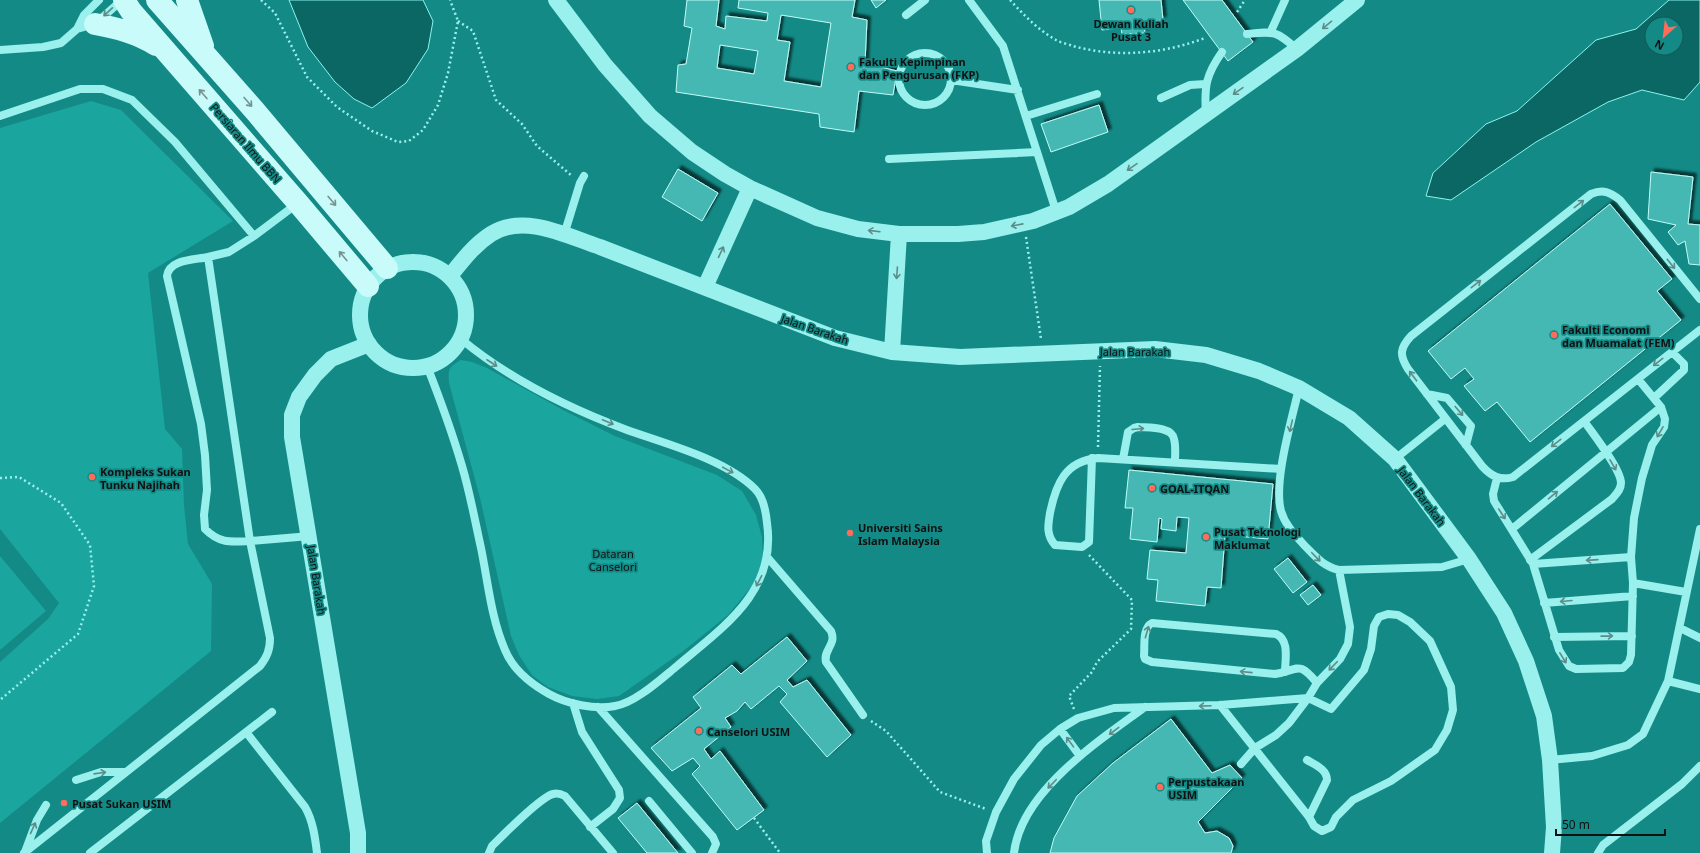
<svg xmlns="http://www.w3.org/2000/svg" width="1700" height="853" font-family="'Noto Sans',sans-serif">
  <style>
    .green { fill: #1aa59e }
    .water { fill: #0b6764; stroke: #8bf4ed; fill-rule: evenodd }
    .building { fill: #44b8b3; stroke: #c0fcf9; fill-rule: evenodd; filter: url(#shadow) }
    .lines { fill: none; stroke-linecap: round; stroke-linejoin: round }
    .path { stroke: #99f0ec; stroke-width: 2.5; stroke-dasharray: 2 3; stroke-linecap: butt }
    .lane { stroke: #99f0ec; stroke-width: 8 }
    .street { stroke: #99f0ec; stroke-width: 16 }
    .secondary { stroke: #c8fbfa; stroke-width: 22 }
    .oneway { stroke: #5c8c89 }
    .oneway2 { stroke: #769291 }
    .poi-dot { fill: #ff6c59; stroke: #138a86; stroke-width: 1.5 }
    .labels { text-anchor: middle; dominant-baseline: central; stroke-width: 3.5; stroke-linejoin: round; paint-order: stroke }
    .poi-label { font-size: 11px; font-weight: bold; fill: #111; stroke: #138a86; text-anchor: start }
    .street-label { font-size: 11px; fill: #111; stroke: #138a86 }
    .park-label { font-size: 11px; fill: #111; stroke: #138a86 }
  </style>
  <defs>
    <filter id="shadow"><feDropShadow dx="3.5" dy="-3.5" stdDeviation="1" flood-color="#0009"/></filter>
  </defs>
  <rect width="100%" height="100%" fill="#138a86"/>
  <path class="green" d="M91 101 121 110 233 221 148 273 165 429 182 449 184 505 188 544 212 584 211 651 0 823V662L48 619 59 603 0 529V128Z
    M461 360 472 362 487 368 563 410 615 436 717 475 742 491 756 515 762 537 763 560 752 586 728 615 682 652 619 696 597 699 572 696 548 687 532 675 519 655 511 636 480 498 449 383C448 370 448 367 461 360Z
    M0 556 46 611 0 650Z"/>
  <path class="water" d="M289 0H423L433 21 428 49 406 83 372 108 354 99 335 82 308 47Z
    M1669 0H1700V82L1684 100 1642 90 1608 102 1536 142 1451 200 1426 196 1433 173 1486 124 1517 111 1596 40 1636 29ZM1652 24H1676V48H1652Z"/>
  <path class="building" d="M687 0H719L716 26 725 29 726 16 767 21 768 13 738 8 739 0H855L852 17 867 20 865 63 897 71 893 95 859 91 854 132 820 127 819 114 676 92 678 65 686 64 692 28 684 26ZM781 15 831 23 821 87 784 81 790 42 777 40ZM720 45 758 51 754 74 717 68Z
    M871 0H886L876 8Z
    M1099 0H1161L1163 20 1144 22 1145 33 1122 34 1121 28 1102 30Z
    M1183 0H1222L1253 42 1228 61Z
    M1099 105 1108 132 1051 152 1041 124Z
    M678 169 718 193 702 221 662 197Z
    M1651 172 1693 177 1688 224 1700 225V265L1689 264 1685 241 1678 245 1668 232 1676 225 1648 219Z
    M1610 204 1672 279 1657 291 1681 320 1530 442 1497 402 1485 411 1464 386 1474 379 1465 368 1451 379 1428 351Z
    M1129 470 1273 484 1268 539 1225 535 1221 588 1207 587 1205 606 1156 601 1158 580 1147 579 1150 550 1186 553 1189 518 1177 517 1176 531 1161 529 1162 519 1159 518 1157 542 1130 539 1133 508H1125Z
    M1288 558 1307 582 1293 593 1274 569Z
    M1313 585 1321 595 1308 605 1300 595Z
    M787 637 807 661 787 680 793 687 807 680 851 735 827 757 780 702 787 694 779 686 751 709 745 702 737 711 725 718 731 727 704 749 711 759 720 751 764 810 737 830 692 774 700 766 693 758 672 771 651 748 701 708 693 697 732 665 741 674Z
    M1171 719 1212 773 1230 765 1242 778 1198 822 1205 833 1217 831 1229 838 1233 846 1231 853H1050L1054 838 1077 796 1113 763Z
    M637 803 678 853H647L618 818Z"/>
  <g class="lines">
    <path class="path" d="M261 0 275 13 307 77 337 107 372 131 398 142 409 141 423 130 438 105 448 73 458 21 450 0
      M1010 0C1024 15 1038 30 1056 40 1061 43 1068 44 1073 46 1117 58 1163 54 1205 38
      M1237 12 1245 0
      M458 21 473 31 496 100 522 124 537 146 572 176
      M1026 237 1041 339
      M1098 447 1100 366
      M0 478 19 477 61 503 90 545 94 586 78 634 0 700
      M1074 709 1069 696 1092 672 1097 662 1131 629 1132 600 1089 555
      M871 721 886 731 940 792 986 809
      M754 818 780 853"/>
    <path class="lane" d="M969 0 1003 46 1056 211
      M906 15 925 0
      M77 29 84 15 99 0
      M1271 31 1285 0
      M1247 34C1275 31 1276 31 1297 49
      M0 50 43 47 61 43 77 29 95 24 122 0
      M899 79a26 26 0 1 1 52 0a26 26 0 1 1-52 0Z
      M951 80 1018 90
      M1161 98 1190 85 1205 84
      M1206 114C1204 86 1206 75 1222 52
      M0 116 80 89H103L132 100 175 142 254 236 298 203
      M1026 116 1097 94
      M889 159 1037 152
      M564 235 580 183 584 176
      M208 257C195 260 169 259 167 276L201 424 205 455 207 490 204 515 205 529C220 544 231 542 250 541L208 257 229 252 254 236
      M1700 299 1620 200C1610 192 1603 189 1591 194L1411 336C1400 348 1399 355 1408 369L1482 466C1491 476 1500 481 1513 477L1700 330
      M427 366C440 399 452 432 462 466 470 493 475 521 481 548 488 582 491 618 505 650 513 670 531 684 549 694 567 704 595 710 615 706 635 703 661 679 677 666 723 627 777 592 767 523 766 512 763 497 755 489 725 459 666 444 627 430 568 408 509 379 461 339
      M1427 394 1447 398 1471 426 1466 445
      M1654 398 1684 370V364L1672 352
      M1092 458 1089 542 1082 547 1055 545C1046 535 1048 525 1050 513 1056 484 1065 461 1098 458L1281 469
      M1123 459 1128 432 1134 428 1138 427C1147 428 1172 426 1174 439 1176 446 1175 454 1175 461
      M1395 459 1445 419
      M1497 478 1493 494 1494 501 1533 564 1559 650 1569 666 1576 669 1623 668 1629 662 1631 655 1633 583 1631 557 1634 518 1642 478 1652 445 1664 427 1665 419 1661 407 1638 379
      M1512 529 1661 407
      M768 558 831 631C837 645 823 649 826 662L863 715
      M1530 560 1612 499C1616 494 1621 490 1621 483 1621 469 1593 434 1584 421
      M1533 564 1631 557
      M1339 570 1442 567 1469 559
      M1633 583 1686 592
      M1544 603 1633 596
      M1680 628 1700 638
      M1554 637 1632 636
      M1285 672C1285 660 1290 640 1276 634L1152 623C1142 628 1145 646 1144 656L1145 659 1152 662 1275 674C1299 670 1298 660 1317 683
      M1668 681 1700 689
      M573 703 582 732 619 790 620 798 613 809 590 827
      M1220 705 1309 817 1314 826 1322 831 1331 827 1336 817 1353 800 1391 781 1435 750 1447 730 1453 710 1451 687 1430 641 1410 622 1398 615 1388 614 1379 617 1374 626 1371 649 1364 670 1331 709 1308 698 1289 723 1276 735 1255 748 1241 764
      M598 707 713 837 716 844 712 853
      M1060 729 1080 756
      M246 732 305 807C313 821 315 837 317 853
      M1307 760C1315 765 1327 769 1327 780L1309 817
      M1550 760 1592 756 1628 745 1643 734 1668 681 1700 529
      M76 780 101 772H126
      M649 801 692 853
      M25 852 37 820 46 805
      M24 853 260 666C267 657 270 650 270 638L250 541 310 536
      M90 853 272 712
      M489 853 492 846C502 836 541 797 553 794 557 793 561 794 565 796L613 853
      M987 853 986 841 996 812 1014 779 1041 745 1060 729 1078 718 1114 708 1220 705 1308 698 1317 683 1340 659 1348 644 1350 627 1339 570C1323 566 1316 557 1305 546 1295 535 1285 525 1281 511 1273 482 1292 419 1299 388
      M1014 853C1021 791 1099 741 1145 707
      M1598 853 1603 845 1682 784 1700 766"/>
    <path class="street" d="M556 0 605 65 650 116 692 152 725 174 750 188 817 218 858 229 899 234H958L984 232 1033 221 1069 207 1108 184 1297 49 1357 0
      M360 315a53 53 0 1 1 106 0a53 53 0 1 1-106 0Z
      M450 276C462 261 474 245 491 234 524 213 567 236 600 247L835 338 892 352 960 357 1155 349 1206 355 1259 371 1299 388 1349 418 1395 459 1469 559 1504 613 1526 661 1544 716 1550 760 1554 827 1552 853
      M705 287 750 188
      M892 352 899 234
      M358 853V833L292 437V415L299 397 315 375 331 359 369 344"/>
    <path class="secondary" d="M124 0 131 11 298 203 368 286
      M157 0 255 111 387 268
      M187 0 203 46
      M95 24C117 28 137 33 156 45"/>
  </g>
  <defs><path id="oneway-shaft" d="M-6 0H5M1.5-3L5.5 0L1.5 3" fill="none" stroke-width="1.6" stroke-linecap="round" stroke-linejoin="round"/></defs>
  <g class="oneway">
    <use href="#oneway-shaft" transform="translate(108 12) rotate(137)"/>
    <use href="#oneway-shaft" transform="translate(1327 25) rotate(141)"/>
    <use href="#oneway-shaft" transform="translate(1238 91) rotate(145)"/>
    <use href="#oneway-shaft" transform="translate(1132 167) rotate(145)"/>
    <use href="#oneway-shaft" transform="translate(1579 204) rotate(-38)"/>
    <use href="#oneway-shaft" transform="translate(1017 225) rotate(169)"/>
    <use href="#oneway-shaft" transform="translate(874 231) rotate(-173)"/>
    <use href="#oneway-shaft" transform="translate(721 252) rotate(-65)"/>
    <use href="#oneway-shaft" transform="translate(1671 264) rotate(51)"/>
    <use href="#oneway-shaft" transform="translate(897 273) rotate(94)"/>
    <use href="#oneway-shaft" transform="translate(1476 284) rotate(-38)"/>
    <use href="#oneway-shaft" transform="translate(1658 362) rotate(142)"/>
    <use href="#oneway-shaft" transform="translate(492 363) rotate(33)"/>
    <use href="#oneway-shaft" transform="translate(1413 376) rotate(-127)"/>
    <use href="#oneway-shaft" transform="translate(1459 411) rotate(50)"/>
    <use href="#oneway-shaft" transform="translate(608 422) rotate(23)"/>
    <use href="#oneway-shaft" transform="translate(1291 426) rotate(103)"/>
    <use href="#oneway-shaft" transform="translate(1138 429) rotate(-5)"/>
    <use href="#oneway-shaft" transform="translate(1660 432) rotate(120)"/>
    <use href="#oneway-shaft" transform="translate(1556 443) rotate(142)"/>
    <use href="#oneway-shaft" transform="translate(1613 465) rotate(60)"/>
    <use href="#oneway-shaft" transform="translate(728 470) rotate(28)"/>
    <use href="#oneway-shaft" transform="translate(1553 495) rotate(-40)"/>
    <use href="#oneway-shaft" transform="translate(1502 514) rotate(57)"/>
    <use href="#oneway-shaft" transform="translate(1316 557) rotate(46)"/>
    <use href="#oneway-shaft" transform="translate(1592 560) rotate(176)"/>
    <use href="#oneway-shaft" transform="translate(759 581) rotate(117)"/>
    <use href="#oneway-shaft" transform="translate(1566 601) rotate(175)"/>
    <use href="#oneway-shaft" transform="translate(1147 632) rotate(-74)"/>
    <use href="#oneway-shaft" transform="translate(1607 636) rotate(-1)"/>
    <use href="#oneway-shaft" transform="translate(1563 658) rotate(58)"/>
    <use href="#oneway-shaft" transform="translate(1333 666) rotate(134)"/>
    <use href="#oneway-shaft" transform="translate(1246 672) rotate(-174)"/>
    <use href="#oneway-shaft" transform="translate(1205 706) rotate(178)"/>
    <use href="#oneway-shaft" transform="translate(1114 731) rotate(143)"/>
    <use href="#oneway-shaft" transform="translate(1070 742) rotate(-126)"/>
    <use href="#oneway-shaft" transform="translate(100 773) rotate(-8)"/>
    <use href="#oneway-shaft" transform="translate(1052 784) rotate(134)"/>
    <use href="#oneway-shaft" transform="translate(33 828) rotate(-66)"/>
  </g>
  <g class="oneway2">
    <use href="#oneway-shaft" transform="translate(203 94) rotate(-131)"/>
    <use href="#oneway-shaft" transform="translate(248 102) rotate(49)"/>
    <use href="#oneway-shaft" transform="translate(332 201) rotate(50)"/>
    <use href="#oneway-shaft" transform="translate(343 256) rotate(-130)"/>
  </g>
  <g class="poi-dot">
    <circle cx="1131" cy="10" r="4"/>
    <circle cx="851" cy="67" r="4"/>
    <circle cx="1554" cy="335" r="4"/>
    <circle cx="92" cy="477" r="4"/>
    <circle cx="1152" cy="488" r="4"/>
    <circle cx="850" cy="533" r="4"/>
    <circle cx="1206" cy="537" r="4"/>
    <circle cx="699" cy="731" r="4"/>
    <circle cx="1160" cy="787" r="4"/>
    <circle cx="64" cy="803" r="4"/>
  </g>
  <g class="labels">
    <g class="poi-label">
      <text x="1131" y="23" text-anchor="middle">Dewan Kuliah<tspan x="1131" dy="13">Pusat 3</tspan></text>
      <text x="859" y="61">Fakulti Kepimpinan<tspan x="859" dy="13">dan Pengurusan (FKP)</tspan></text>
      <text x="1562" y="329">Fakulti Economi<tspan x="1562" dy="13">dan Muamalat (FEM)</tspan></text>
      <text x="100" y="471">Kompleks Sukan<tspan x="100" dy="13">Tunku Najihah</tspan></text>
      <text x="1160" y="488">GOAL-ITQAN</text>
      <text x="858" y="527">Universiti Sains<tspan x="858" dy="13">Islam Malaysia</tspan></text>
      <text x="1214" y="531">Pusat Teknologi<tspan x="1214" dy="13">Maklumat</tspan></text>
      <text x="707" y="731">Canselori USIM</text>
      <text x="1168" y="781">Perpustakaan<tspan x="1168" dy="13">USIM</tspan></text>
      <text x="72" y="803">Pusat Sukan USIM</text>
    </g>
    <g class="street-label">
      <text transform="translate(246 143) rotate(49)">Persiaran Ilmu BBN</text>
      <text transform="translate(815 329) rotate(19)">Jalan Barakah</text>
      <text x="1135" y="351">Jalan Barakah</text>
      <text transform="translate(1422 496) rotate(53)">Jalan Barakah</text>
      <text transform="translate(317 580) rotate(81)">Jalan Barakah</text>
    </g>
    <g class="park-label">
      <text x="613" y="553">Dataran<tspan x="613" dy="13">Canselori</tspan></text>
    </g>
  </g>
  <g transform="translate(1664 36) rotate(208)"><circle r="19" fill="#138a86" stroke="#125a57"/>
  <path d="M0-3L7 15L0 10L-7 15Z" fill="#ff6c59"/>
  <text y="-6" font-size="11" font-weight="bold" text-anchor="middle" fill="#111111">N</text>
  </g>
  <path d="M1556 829v6h109v-6" fill="none" stroke="#111111" stroke-width="2"/>
  <text x="1562" y="829" font-size="12" fill="#111111" stroke="#138a86" stroke-width="3" paint-order="stroke">50 m</text>
</svg>
